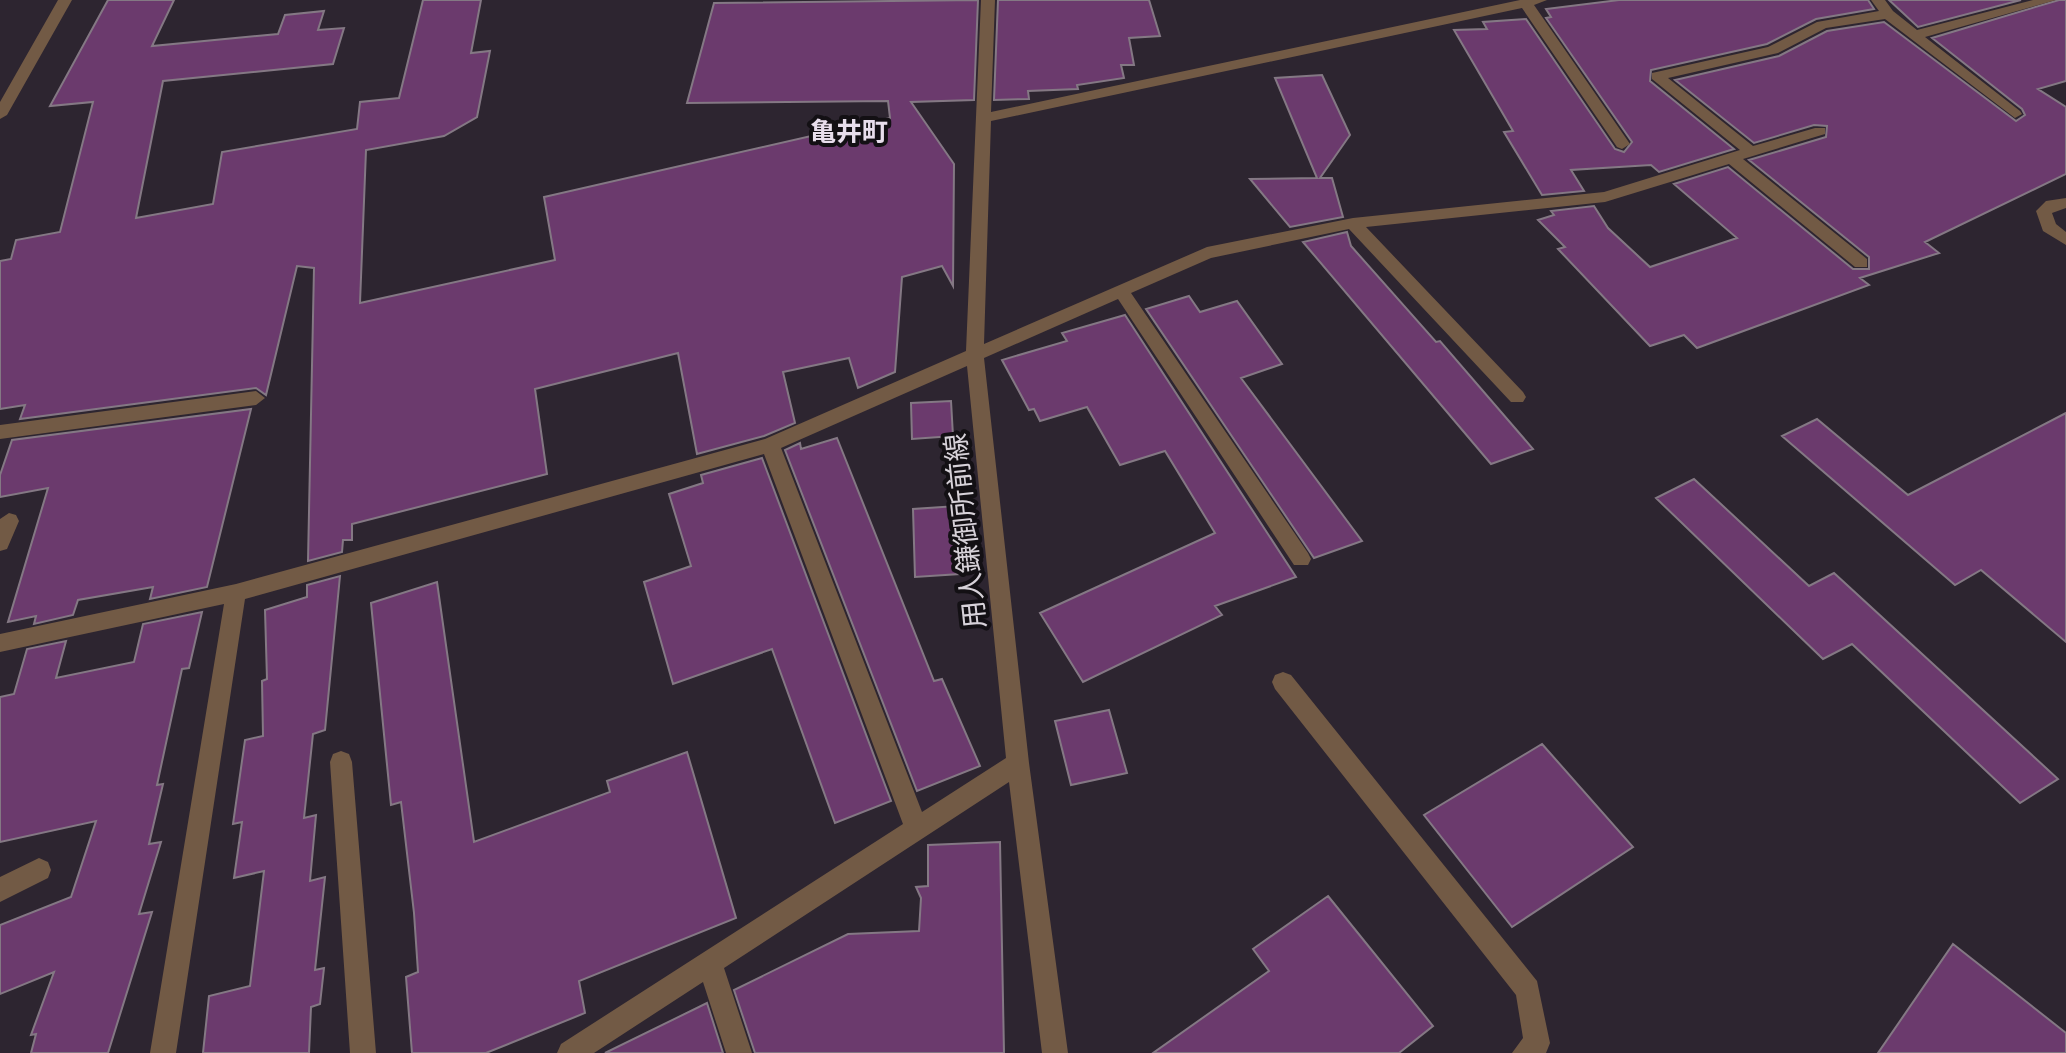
<svg xmlns="http://www.w3.org/2000/svg" width="2066" height="1053" font-family="'Archivo Narrow','Noto Sans JP',sans-serif">
  <style>
    .building { fill: #6b3a6d; stroke: #847884; stroke-width: 2 }
    .lines { fill: none; stroke-linecap: round; stroke-linejoin: round }
    .minor { fill: #725a45; fill-rule: evenodd }
    .labels { text-anchor: middle; dominant-baseline: central; stroke-width: 8; stroke-linejoin: round; paint-order: stroke }
    .far-neighbourhood-label { font-size: 26px; font-weight: bold; fill: #e8deec; stroke: #131014 }
    .street-label { font-size: 28px; fill: #d7d2d9; stroke: #131014 }
  </style>
  <rect width="100%" height="100%" fill="#2d2530"/>
  <path class="building" d="M108 0H174L152 46 278 34 285 15 324 11 318 30 344 28 333 64 163 81 136 218 213 204 222 152 357 129 360 102 399 98 423 0H481L471 53 490 51 477 117 444 136 366 150 360 303 555 260 544 197 890 118 888 101 687 103 714 3 978 0 974 100 911 102 954 164 953 286 942 266 902 277 895 372 858 388 849 358 783 372 795 423 764 436 697 454 678 353 535 389 547 474 352 524V540H343L342 552 308 561 314 268 297 266 266 395 256 388 20 419 25 405 0 409V261L11 259 16 240 60 232 93 102 50 106Z
    M998 0H1149L1160 36 1129 38 1134 65H1121L1124 78 1077 85 1078 89 1028 91 1029 99 994 100Z
    M1619 0H1868L1874 9 1816 19 1767 44 1651 70 1650 81 1734 149 1659 172 1651 165 1571 170 1584 191 1542 195 1504 132 1513 131 1454 30 1487 29 1483 22 1526 19 1615 149 1624 152 1632 142 1546 18 1551 17 1546 9Z
    M1889 0H2021L1918 27Z
    M2059 0H2066V81L2038 89 2066 107V174L1925 242 1939 253 1860 278 1869 285 1697 348 1684 335 1650 346 1558 249 1565 247 1538 220 1554 215 1551 211 1594 206 1608 228 1650 267 1737 238 1674 184 1728 167 1853 269H1869V257L1749 160 1826 137 1827 126 1814 125 1754 143 1675 80 1779 56 1827 31 1884 22 2016 121 2025 115 2022 109 1932 38Z
    M1322 75 1350 135 1320 178H1332L1343 217 1290 227 1250 179 1317 178 1275 78Z
    M1347 232 1351 246 1436 342 1440 341 1533 449 1491 464 1303 242Z
    M1189 296 1200 312 1237 301 1282 364 1241 378 1362 541 1314 558 1146 309Z
    M1125 315 1296 577 1215 606 1222 615 1083 682 1040 613 1215 533 1165 451 1120 465 1087 407 1040 421 1034 409 1029 410 1002 360 1067 341 1062 333Z
    M951 401 953 436 912 439 911 403Z
    M251 409 207 587 150 599 153 587 78 600 73 615 34 624 36 616 8 622 48 488 0 497V475L12 440Z
    M2066 413V642L1981 570 1955 585 1782 436 1817 419 1908 495Z
    M837 438 934 681 942 679 980 766 917 791 785 450 800 443 801 449Z
    M762 458 891 801 835 823 772 649 673 684 644 582 691 566 669 494 703 483 701 475Z
    M1694 479 1809 586 1834 573 2058 779 2020 803 1852 644 1823 659 1656 498Z
    M957 506 960 574 915 577 913 509Z
    M340 576 325 730 313 734 304 818 316 815 310 881 325 877 315 970 324 968 320 1004 311 1007 309 1053H203L209 996 250 986 264 871 234 878 242 822 233 824 245 740 263 736 262 681 267 679 265 610 307 597V585Z
    M437 582 474 842 610 792 607 781 687 752 736 918 579 981 585 1013 486 1053H412L406 977 418 972 414 913 401 802 391 805 371 603Z
    M202 612 189 668 182 669 157 785 163 784 149 844 161 842 139 914 152 912 108 1053H31L36 1034 31 1035 54 972 0 994V925L71 897 96 821 0 842V697L14 694 27 649 66 641 56 678 134 662 143 624Z
    M1109 710 1127 773 1071 785 1055 721Z
    M1542 744 1633 847 1512 927 1424 815Z
    M1000 842 1004 1053H755L734 990 848 934 919 931 921 898 916 887 928 886V845Z
    M1328 896 1433 1026 1399 1053H1153L1269 971 1253 949Z
    M1953 944 2066 1033V1053H1878Z
    M707 1003 723 1053H605Z"/>
  <g class="lines">
    <path class="minor" d="M58 0H72L7 115 0 119V102Z
      M981 0H995L991 112 1520 0H1547L1534 5 1630 144 1622 149 1617 147 1522 8 991 121 984 344 1207 247 1353 218 1604 192 1740 150 1652 79V73L1768 47 1817 22 1879 11 1871 0H1885L1893 11 1917 30 2033 0H2056L1925 37 2020 111 2022 114 2015 118 1885 19 1826 28 1778 53 1668 78 1753 146 1815 128H1825V134L1743 159 1867 259V267H1855L1729 164 1605 202 1366 227 1523 392 1526 397 1523 402H1511L1349 229 1211 258 1131 293 1308 553 1311 559 1308 565H1294L1118 299 984 358 1029 763 1068 1053H1042L1009 782 724 968 752 1053H726L703 982 594 1053H557L561 1044 903 824 764 454 245 599 176 1053H150L224 604 0 652V634L236 584 765 439 966 351ZM967 366 1006 758 922 812 781 448Z
      M2066 198V208L2052 213 2056 224 2066 232V245L2043 231 2036 211 2046 201Z
      M256 391 265 398 256 405 0 439V425Z
      M9 513 16 515 19 521 7 549 0 551V519Z
      M1283 672 1291 675 1537 981 1550 1043 1546 1053H1512L1523 1038 1516 995 1275 689 1272 682 1275 675Z
      M341 751 349 754 352 762 376 1053H350L330 762 333 754Z
      M39 858 48 862 51 870 48 878 0 902V877Z"/>
  </g>
  <g class="labels">
    <g class="far-neighbourhood-label">
      <text x="849" y="131">亀井町</text>
    </g>
    <g class="street-label">
      <text transform="translate(965 531) rotate(-96)">用人鎌御所前線</text>
    </g>
  </g>
</svg>
